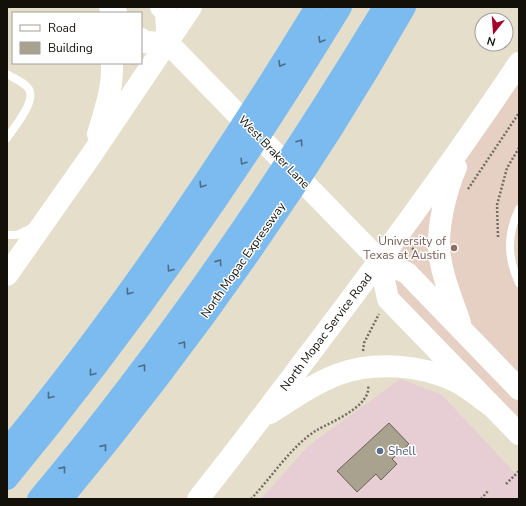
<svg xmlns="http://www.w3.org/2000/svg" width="526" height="506" font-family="'Nunito Sans',sans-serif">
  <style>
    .commercial { fill: #e7cdd4 }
    .education { fill: #e6d0c3 }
    .building { fill: #a9a28f; stroke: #686251 }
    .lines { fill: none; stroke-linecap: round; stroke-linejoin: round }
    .path { stroke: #726d61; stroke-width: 2.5; stroke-dasharray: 2 2; stroke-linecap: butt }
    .service { stroke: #fff; stroke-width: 8 }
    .secondary { stroke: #fff; stroke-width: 22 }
    .motorway { stroke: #7bbbef; stroke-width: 22 }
    .oneway { stroke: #4c6e88 }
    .education-dot { fill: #8d6e63; stroke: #fff; stroke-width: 1.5 }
    .service-dot { fill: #5c6f8a; stroke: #fff; stroke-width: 1.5 }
    .labels { text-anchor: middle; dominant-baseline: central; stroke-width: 3; stroke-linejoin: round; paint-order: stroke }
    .street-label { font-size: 12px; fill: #13100a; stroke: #fff }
    .education-label { font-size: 12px; fill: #785e54; stroke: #fff; text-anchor: end }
    .service-label { font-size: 12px; fill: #4e5e75; stroke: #fff; text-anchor: start }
  </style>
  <rect width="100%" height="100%" fill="#e5decb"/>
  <path class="commercial" d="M400 379 442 395 519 477V499H261L307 447Z"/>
  <path class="education" d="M519 63V434L388 299 380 261Z"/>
  <path class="building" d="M389 423 409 444 392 459 397 464 381 480 376 474 357 492 337 471Z"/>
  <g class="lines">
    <path class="path" d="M468 189 519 113
      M498 237 497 205 507 168 519 148
      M412 248 420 255
      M363 351 364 343 379 314
      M506 484 519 471
      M251 499C272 477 292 445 317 430 331 422 372 406 368 385
      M481 499 488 491"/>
    <path class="service" d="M7 74C13 78 24 82 28 88 38 100 14 127 7 138
      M519 209C507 234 507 257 519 283
      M7 235H17L33 227"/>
    <path class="secondary" d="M110 7 116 13
      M161 7 166 12 168 43 380 261 407 273 519 389
      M141 39 144 42 168 43
      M98 134C105 111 113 88 112 63
      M456 167C446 190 438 224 439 249 441 274 452 299 460 323
      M380 261 388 299 519 434
      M7 275 90 157 191 7
      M270 413C292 399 315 383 339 374 375 361 421 365 455 381 467 387 479 397 490 405
      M198 499C238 449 276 398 314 348 385 254 454 160 519 63"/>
    <path class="motorway" d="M7 449C122 310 222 161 316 7
      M7 479C131 329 240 173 341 7
      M38 499C167 345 280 179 384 7
      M62 499C189 346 307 180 405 7"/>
  </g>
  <defs><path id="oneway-chevron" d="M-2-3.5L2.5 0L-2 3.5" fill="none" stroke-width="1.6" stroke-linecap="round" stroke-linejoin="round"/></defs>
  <g class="oneway">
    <use href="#oneway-chevron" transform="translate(321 40) rotate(121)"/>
    <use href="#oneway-chevron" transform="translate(281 64) rotate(121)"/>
    <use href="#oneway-chevron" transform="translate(300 142) rotate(-56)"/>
    <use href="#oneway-chevron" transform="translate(243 162) rotate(123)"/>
    <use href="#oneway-chevron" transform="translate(202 185) rotate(123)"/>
    <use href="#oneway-chevron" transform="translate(219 262) rotate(-55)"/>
    <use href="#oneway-chevron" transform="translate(170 269) rotate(125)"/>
    <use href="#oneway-chevron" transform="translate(129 292) rotate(126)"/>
    <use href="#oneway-chevron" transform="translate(183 344) rotate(-53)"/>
    <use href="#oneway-chevron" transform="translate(143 367) rotate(-53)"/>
    <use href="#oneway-chevron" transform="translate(92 373) rotate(128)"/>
    <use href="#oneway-chevron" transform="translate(50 396) rotate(128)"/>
    <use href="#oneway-chevron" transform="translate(104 447) rotate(-51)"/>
    <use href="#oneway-chevron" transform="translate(63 469) rotate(-51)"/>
  </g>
  <circle class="education-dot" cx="454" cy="248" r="4"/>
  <circle class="service-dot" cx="380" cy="451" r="4"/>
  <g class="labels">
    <g class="street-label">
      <text transform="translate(274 152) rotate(46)">West Braker Lane</text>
      <text transform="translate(243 260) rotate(-55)">North Mopac Expressway</text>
      <text transform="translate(326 332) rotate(-53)">North Mopac Service Road</text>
    </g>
    <g class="education-label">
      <text x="446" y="241">University of<tspan x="446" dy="14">Texas at Austin</tspan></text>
    </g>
    <g class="service-label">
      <text x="388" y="451">Shell</text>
    </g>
  </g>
  <rect width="526" height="506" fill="none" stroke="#13100a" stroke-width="16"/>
  <rect x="12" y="12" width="130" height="52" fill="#ffffff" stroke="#a19f9d"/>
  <rect x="20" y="25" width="20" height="6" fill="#ffffff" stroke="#a19f9d"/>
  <text x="48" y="32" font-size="12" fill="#13100a">Road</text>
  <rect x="20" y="42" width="20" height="12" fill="#a9a28f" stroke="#a19f9d"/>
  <text x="48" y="52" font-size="12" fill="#13100a">Building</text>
  <g transform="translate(494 32) rotate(197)"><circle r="19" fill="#ffffff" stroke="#a19f9d"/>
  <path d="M0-3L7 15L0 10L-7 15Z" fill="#a20326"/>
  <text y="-6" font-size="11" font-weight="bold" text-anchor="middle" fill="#13100a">N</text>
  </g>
</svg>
